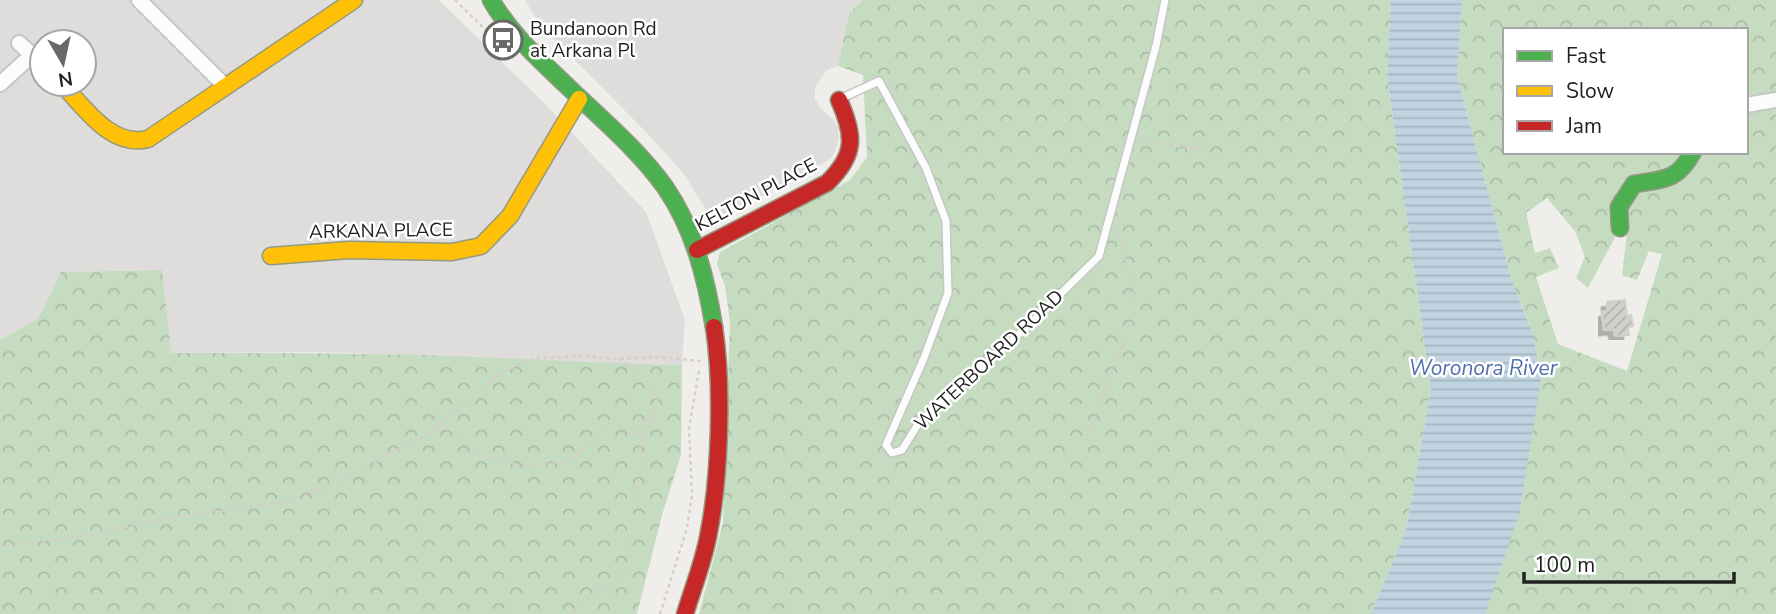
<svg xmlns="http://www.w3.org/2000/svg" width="1776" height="614" font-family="'Nunito Sans',sans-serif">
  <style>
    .residential { fill: #dedddb; fill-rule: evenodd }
    .forest { fill: url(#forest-crowns); fill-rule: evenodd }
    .water { fill: url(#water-rules) }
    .building { fill: url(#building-hatch); stroke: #d2d0cb; stroke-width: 2; filter: url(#shadow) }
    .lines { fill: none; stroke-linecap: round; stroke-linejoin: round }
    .lane-casing { stroke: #c6c6c4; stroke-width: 10 }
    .street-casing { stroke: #c6c6c4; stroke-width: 18 }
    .fast-casing { stroke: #949982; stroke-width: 19 }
    .slow-casing { stroke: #949982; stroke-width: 19 }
    .jam-casing { stroke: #949982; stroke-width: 19 }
    .path { stroke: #d7cdc9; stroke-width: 2.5; stroke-dasharray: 3.5 3.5; stroke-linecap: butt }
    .lane { stroke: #fdfcfc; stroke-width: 7 }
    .street { stroke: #fdfcfc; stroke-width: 14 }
    .fast { stroke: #4caf50; stroke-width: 16 }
    .slow { stroke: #ffc107; stroke-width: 16 }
    .jam { stroke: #c62828; stroke-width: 16 }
    .labels { text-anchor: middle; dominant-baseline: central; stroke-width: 5; stroke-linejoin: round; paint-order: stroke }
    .poi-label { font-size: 19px; fill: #212121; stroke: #fff; text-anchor: start }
    .street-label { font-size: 19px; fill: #212121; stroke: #fff }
    .water-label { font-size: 21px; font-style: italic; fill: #5170ad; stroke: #fff }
  </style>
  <defs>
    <pattern id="forest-crowns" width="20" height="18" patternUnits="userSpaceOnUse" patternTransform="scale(1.75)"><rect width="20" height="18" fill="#c6dcc1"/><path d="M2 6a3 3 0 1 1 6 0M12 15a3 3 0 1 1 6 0" fill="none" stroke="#aabca6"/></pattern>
    <pattern id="water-rules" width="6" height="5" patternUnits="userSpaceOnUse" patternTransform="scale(1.75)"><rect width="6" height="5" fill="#bfd4e0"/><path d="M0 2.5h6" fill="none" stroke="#a4b6c0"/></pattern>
    <pattern id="building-hatch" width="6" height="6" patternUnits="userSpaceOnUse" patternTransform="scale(1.75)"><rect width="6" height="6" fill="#d2d0cd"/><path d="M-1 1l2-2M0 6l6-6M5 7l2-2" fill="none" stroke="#b4b2b0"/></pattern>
    <filter id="shadow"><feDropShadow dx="-5.5" dy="5.5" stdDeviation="0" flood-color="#0004"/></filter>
  </defs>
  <rect width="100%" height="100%" fill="#efeeea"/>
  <path class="residential" d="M0 0H439L543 102 646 212 685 320 682 365 599 364 480 357 317 352 170 353 162 270 61 272 38 319 0 340ZM42 42H84V84H42Z
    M525 0H863L849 13 838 66 827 70 815 87V99L820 108 834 120 838 128 839 139 836 148 832 157 825 162 723 217 708 213 684 174 647 133 540 25Z"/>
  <path class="forest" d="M863 0H1391L1387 77 1431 389 1406 530 1371 614H699L723 523 730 322 725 286 717 264 720 252 850 180 867 157 863 75 838 66 849 13Z
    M1462 0H1776V614H1485L1533 335 1512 281 1457 77ZM1505 30H1746V152H1505ZM1547 198 1575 231 1585 257 1576 278 1588 288 1618 232 1627 234 1622 275 1637 280 1649 251 1662 254 1627 371 1558 344 1536 277 1559 268 1550 248 1535 253 1526 213Z
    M162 270 171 353C274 353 377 353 480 357 547 360 614 364 682 365L681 455 662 515 637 614H0V340L38 319 61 272Z"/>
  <path class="water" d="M1391 0H1462L1457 77 1512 281 1533 335 1541 380 1519 515 1485 614H1371L1406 530 1431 389 1387 77Z"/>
  <path class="building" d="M1625 300 1627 316 1631 315 1633 326 1628 327 1629 335 1615 336 1614 329 1604 330 1602 312 1608 311 1607 302Z"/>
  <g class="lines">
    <defs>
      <path id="lane" d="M842 98 879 81 926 168 946 221 948 293 924 358 886 445 892 453 902 450 920 421 1028 326 1099 256 1156 46 1165 0"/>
      <path id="street" d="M139 0 226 87
        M19 43 42 64
        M0 84 32 55
        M1746 105 1776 100"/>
      <path id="fast" d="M491 0C510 33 538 58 565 84 599 117 637 148 665 187 694 229 706 278 714 327
        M1620 228 1619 207 1634 184C1665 179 1677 181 1693 152"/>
      <path id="slow" d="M62 84C84 107 111 148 148 139L354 0
        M271 256 349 250 452 252 481 246 510 216 579 99"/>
      <path id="jam" d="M697 250 827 183C856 155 855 136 839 100
        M685 614C693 588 703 563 708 537 720 478 723 386 714 327"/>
    </defs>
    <use href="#lane" class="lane-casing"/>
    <use href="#street" class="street-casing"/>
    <use href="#fast" class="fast-casing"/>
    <use href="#slow" class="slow-casing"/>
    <use href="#jam" class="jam-casing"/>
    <path class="path" d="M455 0 493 37
      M1142 140 1208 151
      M440 425 462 435 470 447 478 454 487 457H502L519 467 543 463 555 464 571 460 586 447 593 436 614 420 629 433 637 435 641 423 653 416
      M1088 432 1137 311 1118 229
      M0 546 62 539 171 518 288 501 327 488 427 434 496 377 525 361 539 358 582 356 614 359 656 357 701 361
      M572 614 596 591 617 581 630 564 633 494 642 469 641 441 655 414 657 399 644 376 620 359
      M660 614 687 528 692 495 689 428 699 371"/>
    <use href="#lane" class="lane"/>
    <use href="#street" class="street"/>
    <use href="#fast" class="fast"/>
    <use href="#slow" class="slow"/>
    <use href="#jam" class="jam"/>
  </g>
  <defs>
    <symbol id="bus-ring" viewBox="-11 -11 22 22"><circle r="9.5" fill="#fff" stroke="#696967" stroke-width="1.5"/><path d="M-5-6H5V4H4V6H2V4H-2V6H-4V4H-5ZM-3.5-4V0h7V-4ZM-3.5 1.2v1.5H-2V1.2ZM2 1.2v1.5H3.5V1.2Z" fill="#696967"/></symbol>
  </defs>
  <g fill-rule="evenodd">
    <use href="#bus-ring" x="481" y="18" width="44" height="44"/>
  </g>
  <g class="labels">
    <g class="poi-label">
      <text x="530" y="29">Bundanoon Rd<tspan x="530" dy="22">at Arkana Pl</tspan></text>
    </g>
    <g class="street-label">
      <text transform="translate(756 195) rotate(-28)">KELTON PLACE</text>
      <text transform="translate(381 231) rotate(-1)">ARKANA PLACE</text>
      <text transform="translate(989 360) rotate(-43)">WATERBOARD ROAD</text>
    </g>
    <g class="water-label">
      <text x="1483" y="368">Woronora River</text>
    </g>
  </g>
  <rect x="1503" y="28" width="245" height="126" fill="#ffffff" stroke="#a6a6a6" stroke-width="2"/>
  <rect x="1517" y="51" width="35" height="10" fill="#4caf50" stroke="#a6a6a6" stroke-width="2"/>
  <text x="1566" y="63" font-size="21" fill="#212121">Fast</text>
  <rect x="1517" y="86" width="35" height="10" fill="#ffc107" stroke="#a6a6a6" stroke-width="2"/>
  <text x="1566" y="98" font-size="21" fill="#212121">Slow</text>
  <rect x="1517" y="121" width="35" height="10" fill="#c62828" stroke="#a6a6a6" stroke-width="2"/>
  <text x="1566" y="133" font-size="21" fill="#212121">Jam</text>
  <g transform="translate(63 63) rotate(171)"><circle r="33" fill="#ffffff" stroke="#a6a6a6" stroke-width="2"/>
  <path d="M0-5L12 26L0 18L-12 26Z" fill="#696967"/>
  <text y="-10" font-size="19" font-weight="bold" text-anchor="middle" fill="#212121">N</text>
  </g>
  <path d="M1524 572v10h210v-10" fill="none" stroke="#212121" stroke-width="3.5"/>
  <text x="1534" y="572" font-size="21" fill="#212121" stroke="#ffffff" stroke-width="5" paint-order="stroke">100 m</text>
</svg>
